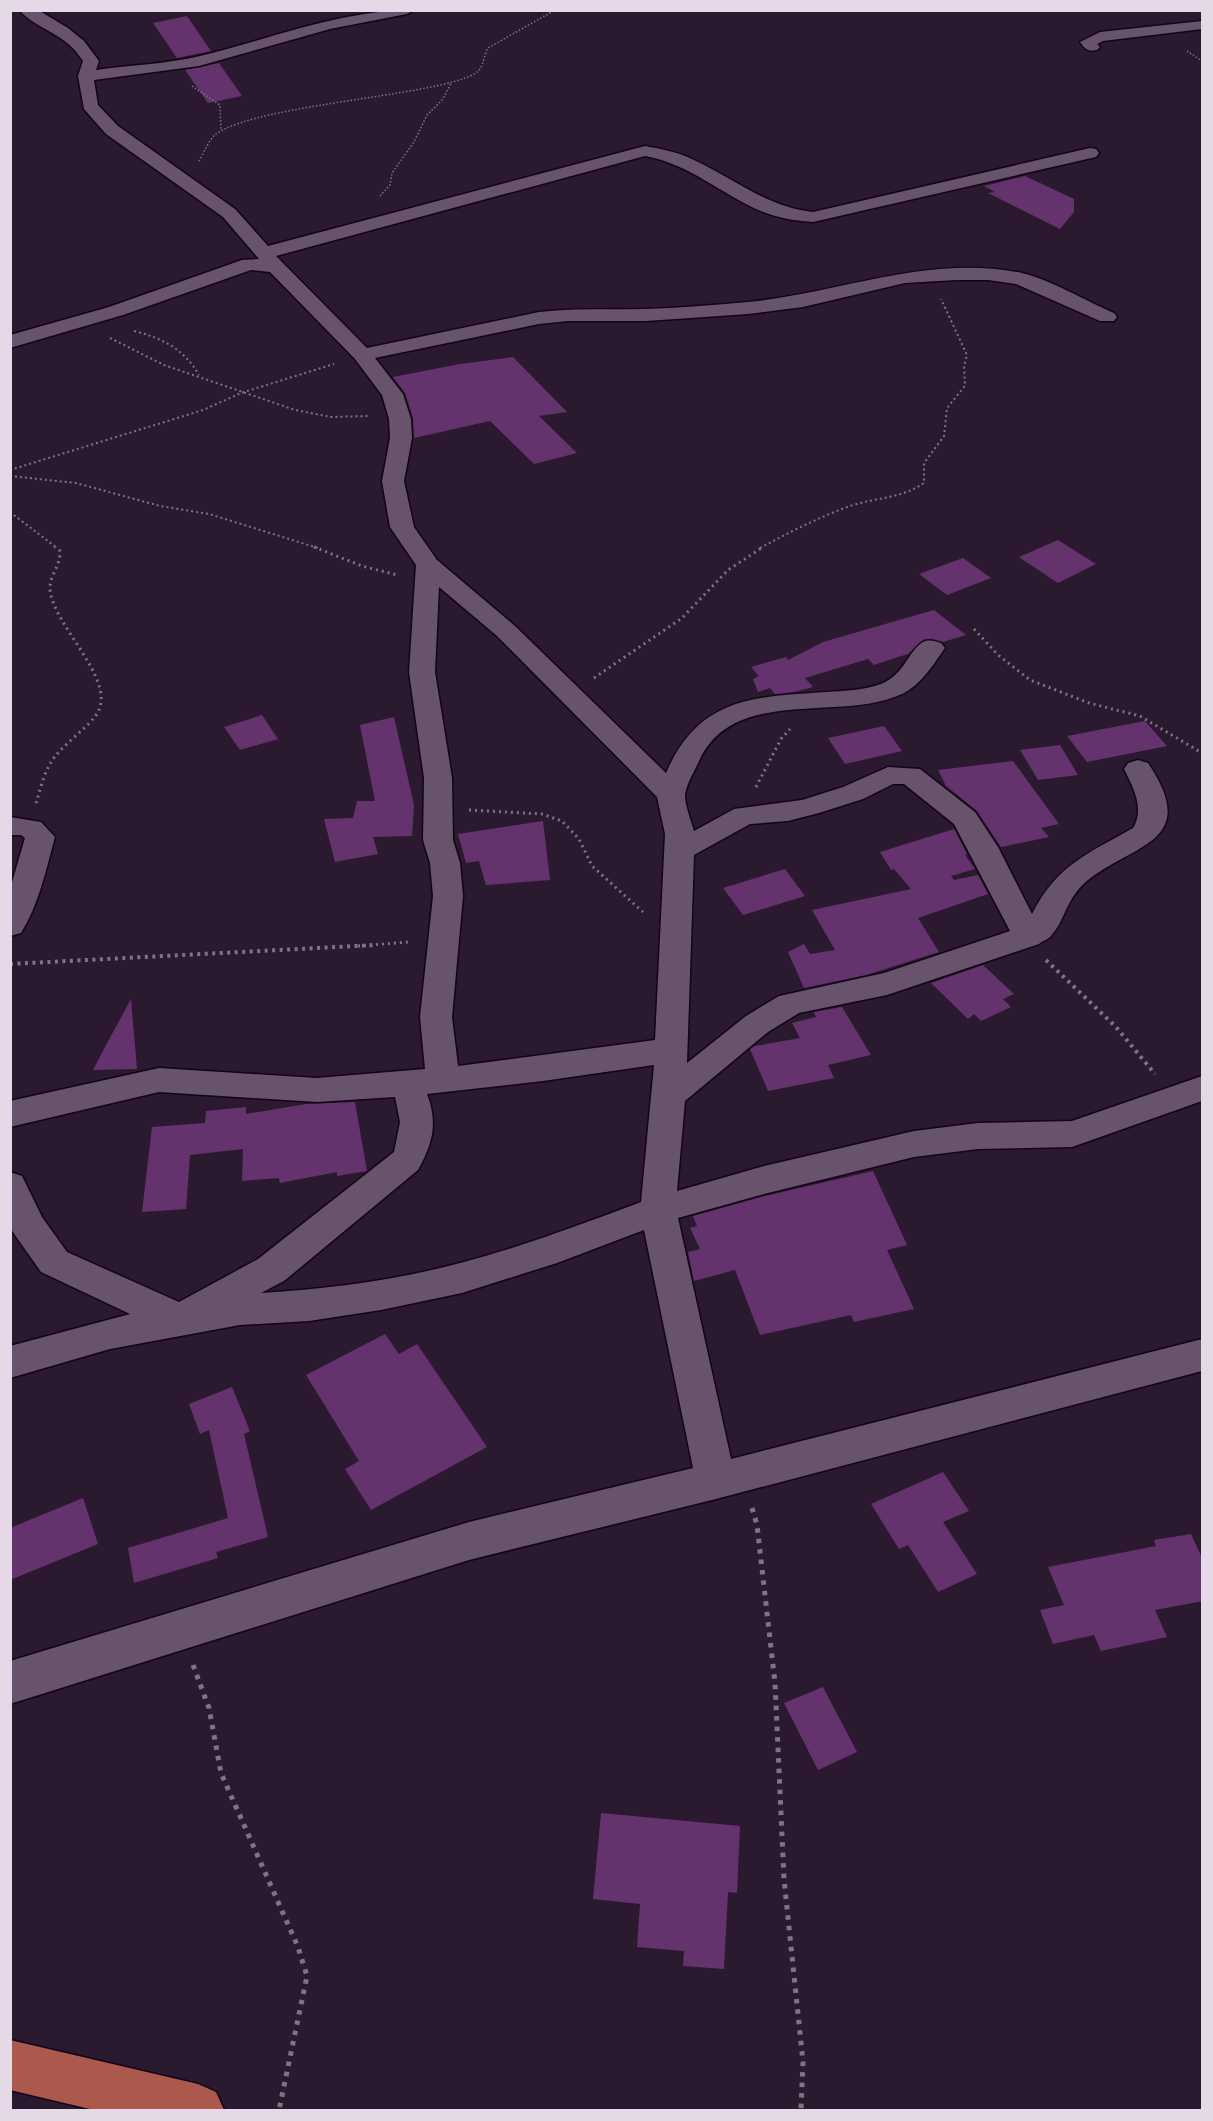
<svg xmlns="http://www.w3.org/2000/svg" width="1213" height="2121" font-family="'Archivo Narrow',sans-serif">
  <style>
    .building { fill: #64336e }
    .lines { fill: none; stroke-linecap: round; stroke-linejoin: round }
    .minor-casing { stroke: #130416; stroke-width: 3 }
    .major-casing { stroke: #130416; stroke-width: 3 }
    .path-far4 { stroke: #827285; stroke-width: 1.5; stroke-dasharray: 1.5 2; stroke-linecap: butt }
    .path-far3 { stroke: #827285; stroke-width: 2; stroke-dasharray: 2 3; stroke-linecap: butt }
    .path-far2 { stroke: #827285; stroke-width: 3; stroke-dasharray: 2 4; stroke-linecap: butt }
    .path-far1 { stroke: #827285; stroke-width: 4; stroke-dasharray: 3 4.5; stroke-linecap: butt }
    .path { stroke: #827285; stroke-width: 5; stroke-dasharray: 4.5 6; stroke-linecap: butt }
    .minor { fill: #67536b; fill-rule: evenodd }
    .major { fill: #ab594c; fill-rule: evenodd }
  </style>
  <rect width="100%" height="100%" fill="#2b192f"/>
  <path class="building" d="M187 16 211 51 177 58 153 23Z
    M219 63 242 96 208 103 185 70Z
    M1025 176 1074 199V212L1060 229 988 193 995 192 984 186Z
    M513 357 567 412 539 416 577 453 534 464 490 421 414 438 413 418 405 393 393 377 460 364Z
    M1058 540 1096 564 1058 583 1019 557Z
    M963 558 991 578 947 595 919 574Z
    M934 610 966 635 943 642 925 639 908 654 898 657 874 665 868 659 805 678 813 687 794 692 775 694 770 688 758 692 753 679 759 676 751 667 786 657 788 660 823 642Z
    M262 715 278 739 240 750 224 727Z
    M394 717 414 805 412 836 373 837 378 854 335 862 324 819 353 818 357 801H375L360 725Z
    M1145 721 1167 746 1087 762 1067 736Z
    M884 726 902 751 845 764 828 738Z
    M1060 745 1078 775 1038 780 1020 750Z
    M1013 761 1059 824 1041 828 1049 837 1001 847 977 811 946 786 938 770Z
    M543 821 550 880 486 885 479 861 466 863 458 834Z
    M954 829 967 854 965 855 975 869 951 876 954 880 978 875 988 894 918 918 939 952 866 975 804 988 788 952 804 944 810 954 835 950 812 910 911 889 894 869 891 870 880 852Z
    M785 869 805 896 743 915 723 888Z
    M983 965 1014 994 1003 999 1011 1007 981 1021 974 1014 968 1019 931 983Z
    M131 999 137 1069 93 1070 105 1047Z
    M842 1007 871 1055 828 1065 834 1078 768 1091 750 1049 755 1046 800 1038 792 1023 816 1017 814 1012Z
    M355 1102 367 1171 337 1176V1172L280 1183 279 1178 242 1181 243 1149 190 1155 186 1209 142 1212 152 1127 205 1123 206 1111 246 1107V1114L306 1104Z
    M873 1171 907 1245 887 1250 914 1309 854 1322 851 1315 760 1335 735 1270 694 1281 688 1252 700 1249 690 1228 697 1226 693 1216 765 1196Z
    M385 1334 399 1354 417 1344 487 1447 371 1510 345 1469 359 1461 306 1375Z
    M232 1387 250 1431 244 1434 268 1537 216 1552 218 1558 134 1583 128 1548 228 1518 209 1430 200 1434 189 1404Z
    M943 1472 969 1511 943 1522 977 1574 938 1592 908 1545 899 1549 871 1504Z
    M83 1498 98 1544 10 1580V1528Z
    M1191 1534 1203 1560V1601L1155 1610 1167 1637 1101 1651 1094 1635 1053 1644 1040 1610 1064 1605 1048 1567 1156 1546 1154 1540Z
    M823 1687 857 1752 818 1770 784 1703Z
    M601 1813 740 1826 737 1893 728 1892 724 1969 683 1966 684 1951 637 1947 640 1904 593 1899Z"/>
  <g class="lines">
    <defs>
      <path id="minor" d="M19 10H38L68 28 84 41 99 61 96 70C130 65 167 64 200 56 271 39 340 10 414 10L407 14 330 29 199 66 94 80 98 105 118 126 235 209 268 246 645 146C662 149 678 152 694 160 735 179 767 207 813 212L1090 148 1096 149 1099 153 1096 157 813 222C796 221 779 218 763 212 722 195 690 164 645 156L276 256 367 348 539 312C574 308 608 310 644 309 678 308 714 305 748 302 841 293 928 254 1022 273 1051 280 1086 301 1114 313L1117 317 1114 321H1100L1016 284 988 280H956L905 283 803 307 748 314 646 321H568L539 324 375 358 403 394 411 419 412 438 404 481 414 527 437 560 515 626 666 773C699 697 753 697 826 692 844 691 864 690 881 684 905 674 908 651 923 642 929 639 935 641 941 643L945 648C933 665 921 685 902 694 839 723 734 685 699 761 695 770 686 785 685 795 685 806 691 820 694 831L734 809 802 800 843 787 888 767 920 769 975 812 998 847 1032 914C1057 865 1087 854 1133 828 1145 809 1133 787 1124 769L1128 763 1138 760 1148 763C1201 842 1135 843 1088 880 1065 899 1065 922 1050 937 1047 940 1042 941 1039 944L887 995 799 1013 768 1032 685 1101 677 1191 764 1166 914 1131 978 1123 1072 1121 1202 1076V1101L1072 1147 978 1149 914 1157 764 1194 678 1218 731 1459 1202 1339V1371L716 1499 469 1560 10 1704V1661L469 1522 693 1468 644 1230 557 1263 462 1293 381 1310 309 1321 240 1325 110 1349 10 1378V1346L130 1314 41 1272 10 1228V1172L22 1176 42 1217 67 1252 179 1302 258 1259 394 1152 400 1122 395 1097 317 1102 159 1092 10 1127V1101L159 1068 317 1078 425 1069 420 1017 433 896 430 863 423 840 424 778 409 672 416 565 390 527 382 481 390 438 389 419 382 395 355 359 270 272 251 270 123 315 10 348V335L109 307 242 260 259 259 223 217 106 134 84 109 78 76 83 61C65 32 38 31 19 10ZM439 587 497 636 657 797 665 834 655 1040 458 1066 452 1017 463 896 460 863 453 840 452 778 435 672ZM893 784H904L954 824 1010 931 884 973 779 996 746 1016 687 1063 694 855 750 824 788 821 819 813 863 799ZM654 1065 641 1202C582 1224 524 1246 464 1262 398 1280 329 1289 261 1293L284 1281 418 1170C433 1143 438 1123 427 1094L543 1081Z
        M1202 21V29L1103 41 1097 44 1100 47 1097 50C1088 52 1085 49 1080 42L1100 32Z
        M10 817 41 822 55 837C46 870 39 904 21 933L10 936V889L25 838 21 835H10Z"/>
      <path id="major" d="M10 2040 198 2084 216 2092 224 2110H94L10 2090Z"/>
    </defs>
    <use href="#minor" class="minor-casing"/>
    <use href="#major" class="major-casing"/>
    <path class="path-far4" d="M1187 51 1202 61
      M192 86 220 105 221 130
      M199 161C204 153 209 139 216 134 261 102 462 95 480 69 484 63 484 54 488 48L555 10
      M380 196 390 185 392 173 414 142 427 115 443 99 451 83"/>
    <path class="path-far3" d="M134 331C162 338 184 349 199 375
      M110 338 164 365 295 410 331 417 369 416
      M10 470 203 410 241 393 334 364
      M10 476 76 483 160 506 209 514 318 548
      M10 512 57 548
      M760 548C790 532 821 516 853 505 879 497 900 499 924 483V463L944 436 947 408 965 386 964 366 967 355 941 299"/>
    <path class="path-far2" d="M314 547 362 566 397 575
      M974 629 998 655 1030 680 1089 703 1140 716 1202 753
      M594 678 682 618 728 570 763 547
      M756 787 781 739 790 729
      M36 803C40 791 43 776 50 764 59 746 92 726 99 710 113 676 54 626 50 590 49 575 61 566 60 551L55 547
      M469 810 542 814 562 821 579 839 592 866 643 912
      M358 946 409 942"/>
    <path class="path-far1" d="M1046 960 1116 1027 1155 1074
      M10 964 375 945"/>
    <path class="path" d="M752 1508 757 1525 775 1683 784 1879 803 2062 801 2110
      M193 1665 209 1708 221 1773 298 1947 307 1976 279 2110"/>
    <use href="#minor" class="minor"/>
    <use href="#major" class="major"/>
  </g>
  <rect width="1213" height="2121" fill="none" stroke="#e5d9e8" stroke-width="24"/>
</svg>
